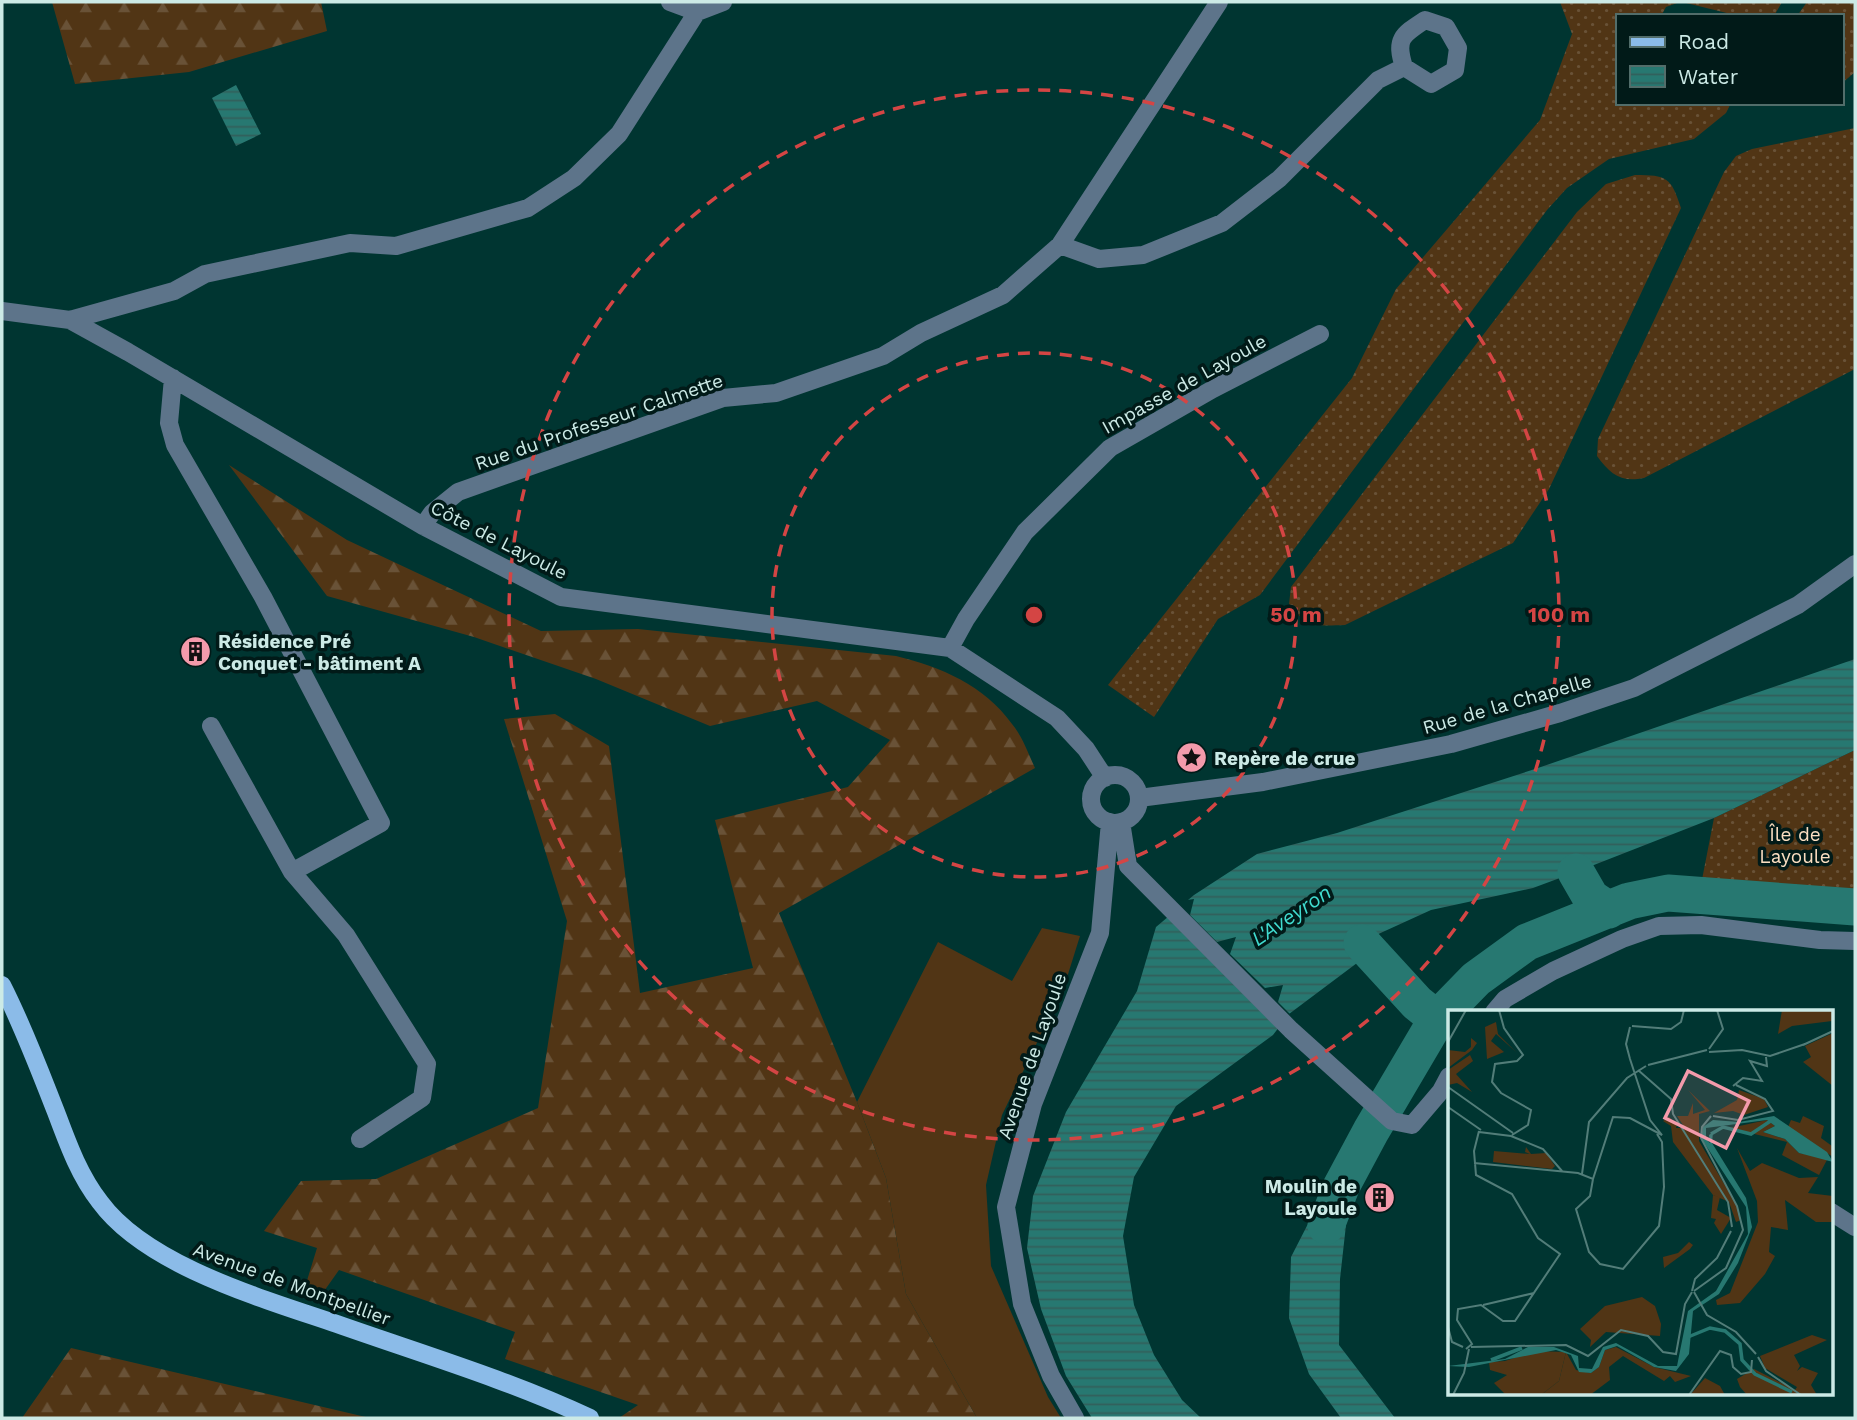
<svg xmlns="http://www.w3.org/2000/svg" width="1857" height="1420" font-family="'Work Sans',sans-serif">
  <style>
    .grass { fill: url(#grass-dots) }
    .forest { fill: url(#forest-firs) }
    .garden { fill: #513515 }
    .water { fill: url(#water-rules) }
    .pier { fill: #003531 }
    .lines { fill: none; stroke-linecap: round; stroke-linejoin: round }
    .canal { stroke: #277871; stroke-width: 37 }
    .minor { stroke: #5d748a; stroke-width: 18 }
    .major { stroke: #8bbbe8; stroke-width: 18 }
    .ring { fill: none; stroke: #d44544; stroke-width: 3.5; stroke-dasharray: 12 9 }
    .labels { text-anchor: middle; dominant-baseline: central; stroke-width: 7; stroke-linejoin: round; paint-order: stroke }
    .street-label { font-size: 19px; fill: #cceae6; stroke: #011a18 }
    .poi-label { font-size: 19px; font-weight: bold; fill: #cceae6; stroke: #011a18; text-anchor: start }
    .park-label { font-size: 19px; fill: #fbdec1; stroke: #011a18 }
    .water-label { font-size: 21px; font-style: italic; fill: #40dbcf; stroke: #011a18 }
    .inset-river { fill: none; stroke: #277871; stroke-width: 3.5 }
    .inset-road { fill: none; stroke: #527d79; stroke-width: 2 }
    .view { fill: #f39aab; fill-opacity: 0.15; stroke: #f39aab; stroke-width: 3.5 }
    .inset-edge { fill: none; stroke: #cceae6; stroke-width: 3.5 }
    .centre { fill: #d44544; stroke: #011a18; stroke-width: 3.5 }
    .ring-label { font-size: 21px; text-anchor: middle; font-weight: bold; fill: #d44544; stroke: #011a18; stroke-width: 7; stroke-linejoin: round; paint-order: stroke }
  </style>
  <defs>
    <pattern id="grass-dots" width="8" height="8" patternUnits="userSpaceOnUse" patternTransform="scale(1.75)"><rect width="8" height="8" fill="#513515"/><path d="M2 2h.1M6 6h.1" fill="none" stroke="#695237" stroke-width="1.8" stroke-linecap="round"/></pattern>
    <pattern id="forest-firs" width="22" height="20" patternUnits="userSpaceOnUse" patternTransform="scale(1.75)"><rect width="22" height="20" fill="#513515"/><path d="M5 1l3.5 6h-7zM16 11l3.5 6h-7z" fill="#695237"/></pattern>
    <pattern id="water-rules" width="6" height="5" patternUnits="userSpaceOnUse" patternTransform="scale(1.75)"><rect width="6" height="5" fill="#277871"/><path d="M0 2.5h6" fill="none" stroke="#325f5b"/></pattern>
  </defs>
  <rect width="100%" height="100%" fill="#003531"/>
  <path class="grass" d="M1560 2H1680L1666 7 1661 16H1617V103H1731L1726 113 1694 139 1609 159 1567 188 1547 210 1260 595 1218 619 1154 717 1108 685 1352 378 1396 289 1540 120 1572 34Z
    M1682 2H1782L1774 16H1739Z
    M1807 2H1855V72L1841 84V16H1797Z
    M1855 128V369L1644 478C1621 483 1610 474 1597 456L1598 439 1724 172 1736 156 1752 149Z
    M1635 175C1667 175 1671 177 1681 208L1549 489 1513 543 1345 625C1317 626 1307 628 1289 604L1291 587 1577 212 1606 184Z
    M1855 750V907L1699 895 1714 818Z"/>
  <path class="forest" d="M52 2H321L327 31 189 72 75 84Z
    M229 465 347 540 541 631 638 629 896 656C941 667 984 685 1012 724 1022 736 1028 753 1035 768L779 913 857 1102 886 1178 906 1294 977 1418H619L638 1405 505 1359 515 1332 339 1270 322 1294 305 1287 317 1248 264 1231 301 1181 376 1179 538 1108 567 921 504 719 555 714 609 746 640 993 753 968 715 820 848 787 890 740 817 701 710 726 596 679 474 637 327 596Z
    M71 1348 370 1418H22Z"/>
  <path class="garden" d="M1042 928 1080 936 1064 987 1002 1115 986 1185 991 1266 1048 1397 1061 1418H977L906 1294 886 1178 857 1102 938 942 1012 981Z"/>
  <path class="water" d="M236 85 261 134 236 146 212 98Z
    M1855 659V750L1714 818 1576 872 1533 888 1431 910 1374 936 1385 942 1289 1014 1273 1035 1176 1106 1134 1177 1123 1236 1134 1305 1154 1355 1182 1400 1201 1418H1092L1066 1376 1041 1309 1027 1248 1033 1196 1066 1112 1137 991 1156 927 1194 895 1257 854 1337 833 1535 769Z
    M1332 1177 1351 1180 1340 1279 1339 1345 1395 1418H1341L1309 1374 1289 1318 1291 1257Z"/>
  <path class="pier" d="M1194 899 1190 915 1217 942 1236 937 1230 954 1265 988 1283 985 1278 1002 1292 1016 1280 1031 1165 915 1180 901Z"/>
  <g class="lines">
    <path class="canal" d="M1576 872 1591 898 1609 910
      M1362 943 1417 1003 1437 1019
      M1326 1226 1341 1187 1371 1131 1437 1019 1476 979 1527 942 1629 901 1668 893 1855 907"/>
    <path class="minor" d="M670 2 697 12
      M1060 245 1099 259 1143 255 1222 223 1279 179 1378 80 1404 67 1431 84 1455 70 1458 48 1446 27 1425 20C1402 35 1395 39 1404 67
      M2 311 70 320 128 352 423 526 561 597 950 648 1057 718 1086 749 1105 778
      M70 320 174 291 205 274 350 243 396 246 528 208 574 178 619 134 697 12 723 2
      M173 378 169 423 175 445 263 597 381 823 292 872 346 935 427 1064 422 1098 360 1139
      M423 526 432 513 458 492 723 398 776 393 883 356 921 333 1003 295 1060 245 1219 2
      M950 648 966 619 1025 532 1110 448 1213 389 1320 334
      M211 726 292 872
      M1091 799a24 24 0 1 1 48 0a24 24 0 1 1-48 0Z
      M1139 798 1263 782 1451 744 1560 713 1634 688 1798 605 1855 564
      M1121 822 1128 866 1291 1030 1392 1121 1412 1125 1441 1091 1449 1076
      M1494 1012 1505 999 1553 971 1622 939 1659 926 1701 925 1820 940 1855 941
      M1831 1212 1855 1227
      M1075 1418 1051 1376 1022 1304 1006 1207 1033 1104 1100 933 1110 822"/>
    <path class="major" d="M2 985C23 1026 39 1069 56 1112 68 1144 79 1175 100 1202 147 1266 264 1299 337 1324 422 1354 509 1380 590 1418"/>
  </g>
  <g class="ring">
    <circle cx="1034" cy="615" r="262"/>
    <circle cx="1034" cy="615" r="525"/>
  </g>
  <defs>
    <symbol id="building-disc" viewBox="-11 -11 22 22"><circle r="9.5" fill="#f39aab" stroke="#011a18"/><path d="M-4-6H4V6H1V3H-1V6H-4ZM-2.5-4.3h1.7v1.8h-1.7ZM.8-4.3h1.7v1.8H.8ZM-2.5-1h1.7V.8h-1.7ZM.8-1h1.7V.8H.8Z" fill="#111"/></symbol>
    <symbol id="sight-disc" viewBox="-11 -11 22 22"><circle r="9.5" fill="#f39aab" stroke="#011a18"/><path d="M0-6L1.8-2.2L6-1.7L2.9 1.2L3.7 5.4L0 3.3L-3.7 5.4L-2.9 1.2L-6-1.7L-1.8-2.2Z" fill="#111"/></symbol>
  </defs>
  <g fill-rule="evenodd">
    <use href="#building-disc" x="178" y="634" width="35" height="35"/>
    <use href="#sight-disc" x="1174" y="740" width="35" height="35"/>
    <use href="#building-disc" x="1362" y="1180" width="35" height="35"/>
  </g>
  <g class="labels">
    <g class="street-label">
      <text transform="translate(1184 384) rotate(-29)">Impasse de Layoule</text>
      <text transform="translate(599 422) rotate(-19)">Rue du Professeur Calmette</text>
      <text transform="translate(499 540) rotate(27)">Côte de Layoule</text>
      <text transform="translate(1507 704) rotate(-16)">Rue de la Chapelle</text>
      <text transform="translate(1032 1056) rotate(-71)">Avenue de Layoule</text>
      <text transform="translate(292 1284) rotate(20)">Avenue de Montpellier</text>
    </g>
    <g class="poi-label">
      <text x="218" y="641">Résidence Pré<tspan x="218" dy="22">Conquet - bâtiment A</tspan></text>
      <text x="1214" y="758">Repère de crue</text>
      <text x="1357" y="1186" text-anchor="end">Moulin de<tspan x="1357" dy="22">Layoule</tspan></text>
    </g>
    <g class="park-label">
      <text x="1795" y="834">Île de<tspan x="1795" dy="22">Layoule</tspan></text>
    </g>
    <g class="water-label">
      <text transform="translate(1291 915) rotate(-34)">L'Aveyron</text>
    </g>
  </g>
  <g transform="translate(1448 1010)">
    <rect width="385" height="385" fill="#003531"/>
    <path d="M48 12 50 24 68 42 48 24 43 31 56 42 39 49 37 17ZM385 23V76L355 52 363 47 357 36ZM23 28 29 33 24 40 0 58V40L17 42 23 37ZM291 80 316 89 320 97 296 105 285 101 266 103 289 90ZM355 106 376 116 373 128 384 136 385 147 340 117 343 110 352 113ZM319 110 327 116 315 122 337 129 351 143 380 148 371 165 334 145 339 132 282 118ZM78 137 83 144 98 143 107 156 104 159 45 152 46 141 82 144 77 142ZM265 185 272 187 269 200 283 208 273 224 266 213 268 209 263 208ZM241 232 245 235 242 239 216 258 215 247 230 243ZM194 287 207 296 213 314 212 326 158 322 142 337 143 330 132 319 157 296ZM87 341 118 342 111 371 93 385H58L46 373 59 365 42 360 41 352 57 351ZM257 368 272 376 277 385H242Z" fill="#513515"/>
    <path d="M22 45 25 51 8 64 24 82 9 73 0 75V60ZM240 80 262 101 251 104V131L288 194 293 210 288 212 281 192 265 185 225 132 223 116 215 111 221 107 229 114 228 118H237L229 106H240L245 93V104L257 100ZM289 138 302 161 314 153 351 168 370 167 360 183 385 186V212H368L337 190 340 220 323 217 321 242 327 246 317 264 292 293 269 295 268 290 282 283 310 212 309 191ZM364 325 379 330 346 345 352 356 349 361 354 357 370 363 363 375 369 385H299L292 377 289 369 306 359 347 380 349 377 317 358 312 346ZM168 337 206 357 243 366 227 372 222 366 216 371 175 346 161 357 162 370 142 385H93L111 371 118 342 128 360 143 363 151 357 157 340Z" fill="#513515"/>
    <path d="M334 0H385V2L384 11 344 16 330 24Z" fill="#513515"/>
    <path d="M326 106 379 142 385 152 351 143 337 129 315 122 327 116 319 110 258 118V129L262 133 261 125 265 122 264 133 298 188 304 217 290 253 271 284 245 301 241 344 228 361 206 357 169 336 157 340 151 357 143 363 131 362 123 345 108 340 21 357 0 356 57 349 80 337H106L130 346 131 358 144 359 155 337 168 333 210 356H229L240 301 268 281 300 224 298 197 253 128 255 117 265 110 291 112Z" fill="#277871"/>
    <path class="inset-river" d="M263 124 275 117 303 124 324 110M240 327 262 318 277 321 292 334 294 350 307 364 344 382M43 350 74 338"/>
    <path class="inset-road" d="M51 0 56 18 75 45 69 51 47 54 44 72 53 83 83 100 80 115 64 125M184 16 223 19 233 12 236 0M0 32 18 0M355 35 385 21M261 39 275 19 269 0M261 42 294 40 322 46 357 34M200 55 259 40M190 60 223 89 225 104 280 192 284 217M285 76 295 68 314 71 302 51 319 56 318 47M0 77 65 123M0 97 33 120M265 106 290 110 325 101 317 89 288 75M31 122 63 126 95 139 114 161M26 153 130 163 145 169 165 107 182 108 214 125 202 110 182 49 178 34 182 17M134 164 141 112 179 68 198 56M145 169 142 186 128 199 141 242 152 254 175 259 211 216 216 177 214 132 209 124M244 281 247 269 269 248 283 221M246 281 278 258 295 220 289 196 253 128 254 117 263 106M246 282 259 305 288 322 308 344M35 295 86 283M0 317 4 332 15 337M23 337 118 335 140 346 173 320 200 326 215 342 228 344 237 294 244 282M18 339 24 334 9 310 10 299 33 295 55 311H67L112 244 90 228 64 184 28 165 26 141 31 121M310 347 318 361 353 385M5 385 16 363 21 339M241 385 272 341 283 345 285 357 293 364 303 362 304 350"/>
    <path class="view" d="M240 61 301 91 278 138 217 108Z"/>
    <rect width="385" height="385" class="inset-edge"/>
  </g>
  <circle cx="1034" cy="615" r="10" class="centre"/>
  <g class="ring-label">
    <text x="1296" y="622">50 m</text>
    <text x="1559" y="622">100 m</text>
  </g>
  <rect width="1857" height="1420" fill="none" stroke="#cceae6" stroke-width="7"/>
  <rect x="1616" y="14" width="228" height="91" fill="#011a18" stroke="#526d6a" stroke-width="2"/>
  <rect x="1630" y="37" width="35" height="10" fill="#8bbbe8" stroke="#526d6a" stroke-width="2"/>
  <text x="1678" y="49" font-size="21" fill="#cceae6">Road</text>
  <rect x="1630" y="66" width="35" height="21" fill="url(#water-rules)" stroke="#526d6a" stroke-width="2"/>
  <text x="1678" y="84" font-size="21" fill="#cceae6">Water</text>
</svg>
